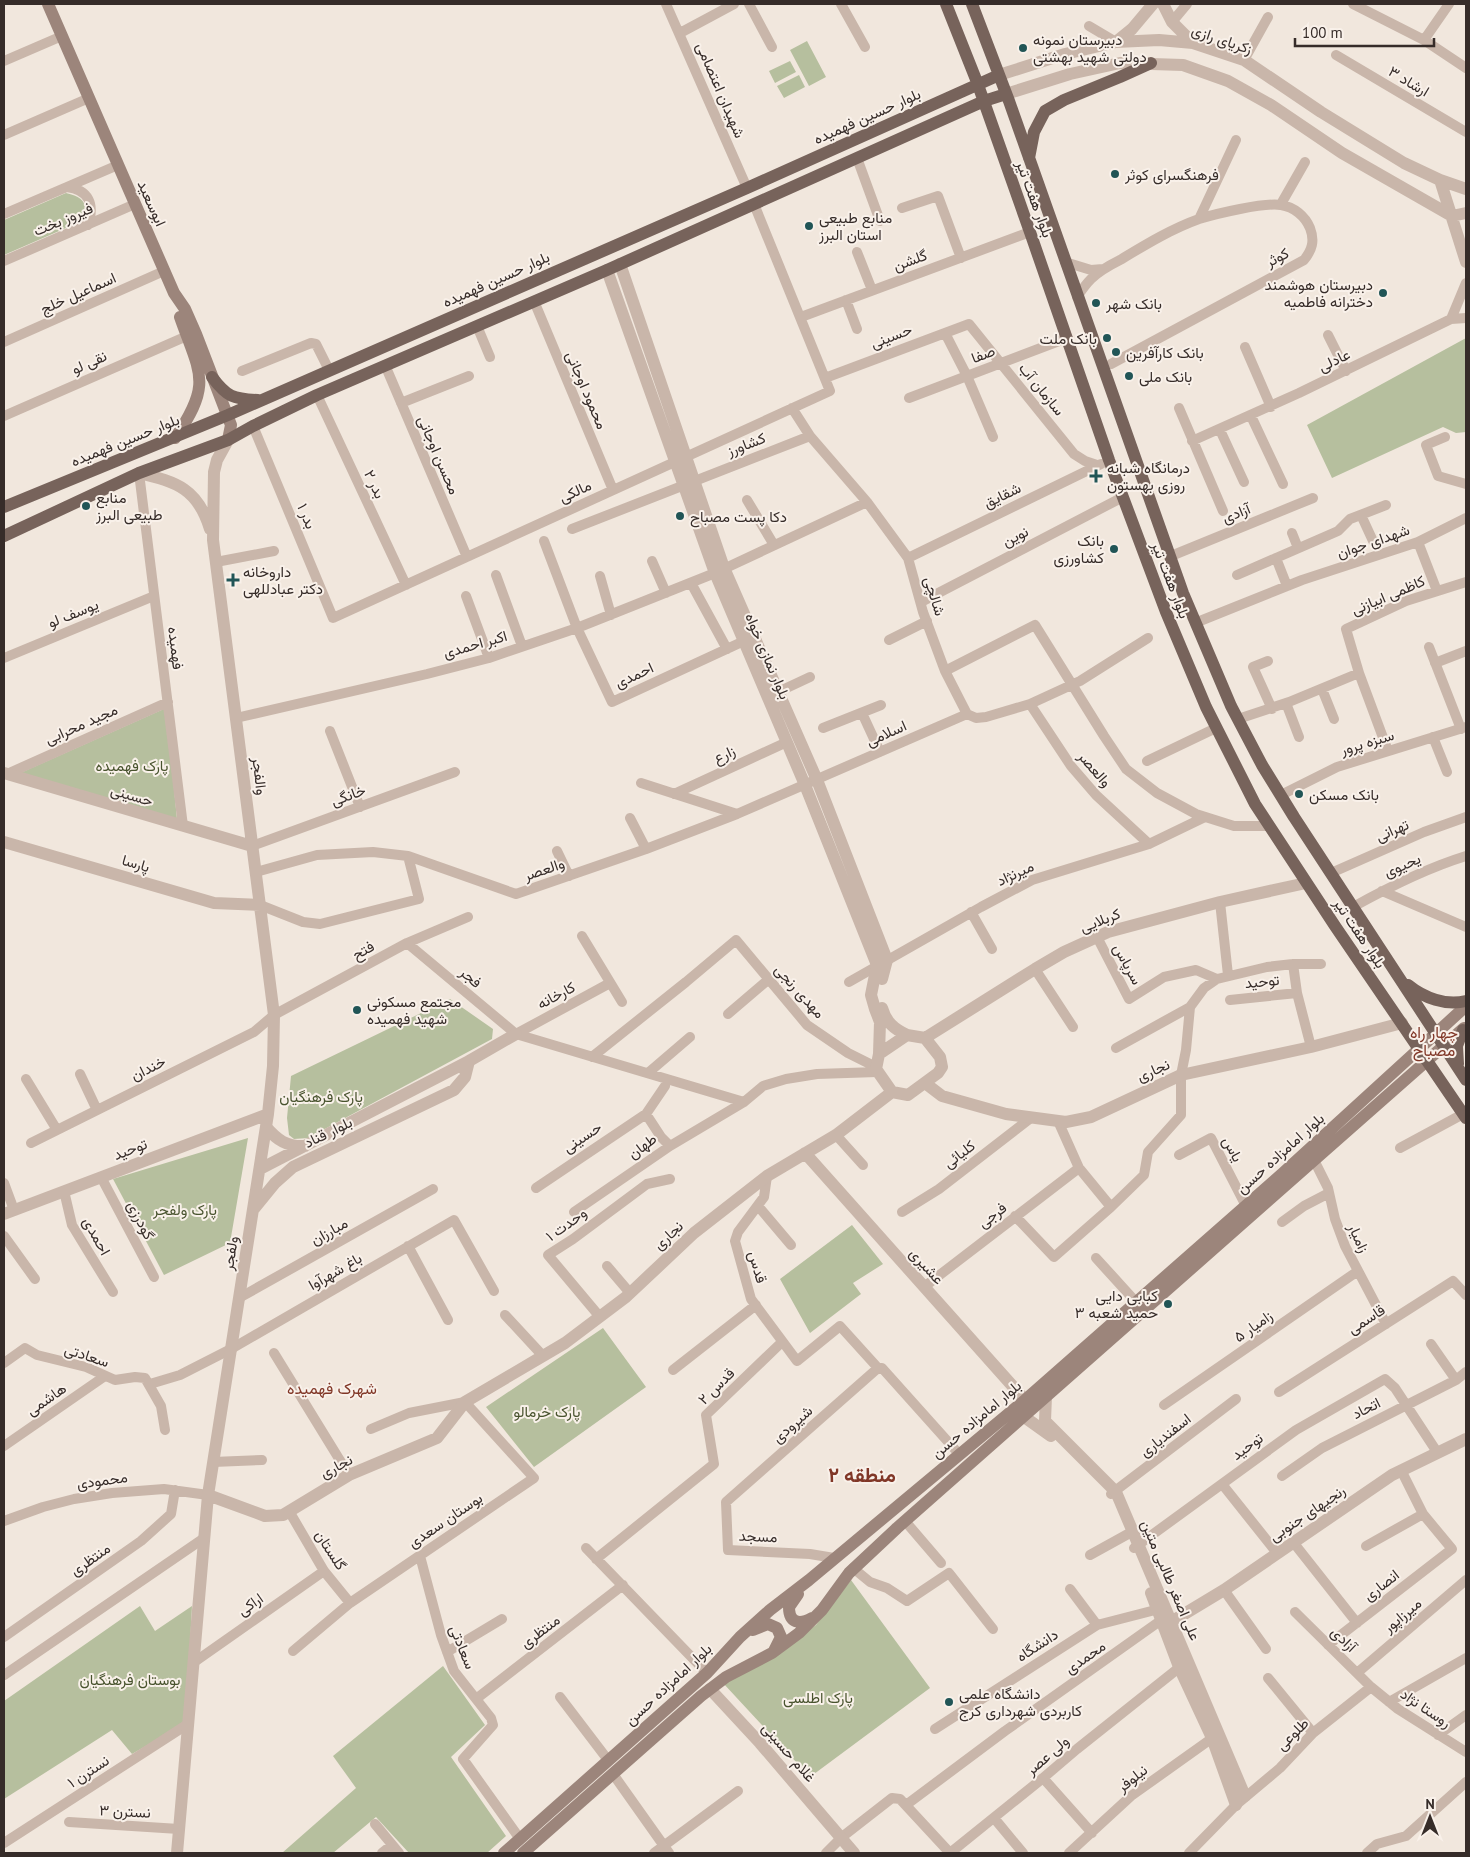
<svg xmlns="http://www.w3.org/2000/svg" width="1470" height="1857" font-family="'PT Sans',Vazirmatn,sans-serif">
  <style>
    .green { fill: #b6bf9e }
    .lines { fill: none; stroke-linecap: round; stroke-linejoin: round }
    .minor { stroke: #c9b6aa; stroke-width: 10 }
    .tertiary { stroke: #c9b6aa; stroke-width: 12 }
    .secondary { stroke: #9c857b; stroke-width: 12 }
    .primary { stroke: #77635b; stroke-width: 12 }
    .poi-dot { fill: #215556; stroke: #f9f1ea; stroke-width: 2 }
    .labels { text-anchor: middle; dominant-baseline: central; stroke-width: 4; stroke-linejoin: round; paint-order: stroke }
    .poi-label { font-size: 15px; fill: #362c29; stroke: #f9f1ea; text-anchor: start }
    .street-label { font-size: 15px; fill: #362c29; stroke: #f9f1ea }
    .park-label { font-size: 15px; fill: #48532e; stroke: #f9f1ea }
    .neighbourhood-label { font-size: 16px; fill: #813727; stroke: #f9f1ea }
    .district-label { font-size: 20px; font-weight: bold; fill: #813727; stroke: #f9f1ea }
  </style>
  <rect width="100%" height="100%" fill="#f1e7dd"/>
  <path class="green" d="M807 41 826 77 809 86 790 50Z
    M790 61 796 72 775 83 769 71Z
    M799 75 805 87 784 98 777 86Z
    M66 193C84 197 89 204 82 221L4 255V220Z
    M1466 338V432L1456 433 1443 427 1332 478 1307 425Z
    M166 708 177 819 18 774Z
    M450 999 493 1029 492 1039 308 1138 294 1139 289 1135 287 1118 291 1076Z
    M248 1138 230 1243 164 1275 113 1179Z
    M852 1225 883 1264 853 1283 861 1294 810 1333 780 1279Z
    M603 1328 646 1387 534 1467 486 1407Z
    M851 1580 930 1688 810 1777 723 1683 765 1662 816 1625Z
    M140 1606 155 1631 192 1606 186 1723 132 1754 112 1730 4 1799V1701Z
    M443 1666 485 1725 451 1757 506 1836 487 1853H409L376 1817 333 1853H282L356 1788 333 1756Z"/>
  <g class="lines">
    <path class="minor" d="M666 4 747 188
      M749 4 772 47
      M841 4 865 47
      M1353 4 1424 40 1466 68
      M1172 22 1187 4
      M1089 26 1116 42
      M680 33 734 4
      M1424 40 1449 4
      M1336 55 1466 132
      M1244 60 1268 17
      M4 61 62 36
      M4 135 89 98
      M857 158 880 221
      M67 187C89 190 95 204 88 225
      M1281 204 1305 162
      M902 208 938 196 961 258
      M4 214 118 165
      M1199 219 1236 140
      M857 252 872 290
      M4 261 135 204
      M1065 262 1091 270 1103 269
      M1077 297C1081 291 1086 284 1091 279 1099 271 1110 265 1120 260 1145 245 1171 229 1199 219 1215 214 1265 202 1281 205 1294 207 1305 216 1310 228 1315 241 1312 250 1304 260L1111 364
      M846 300 857 329
      M534 301 613 490
      M801 317 1030 232
      M1451 319 1466 318
      M477 326 490 357
      M945 333 967 376 993 437
      M1328 335 1346 371
      M4 342 164 271
      M1245 347 1271 407
      M385 365 467 557
      M242 371 311 343 316 344 329 370
      M825 378 969 324 1074 454 1085 461 1097 465
      M317 395 406 585
      M909 398 1067 338
      M401 403 469 376
      M792 408 810 436 867 502 908 558 923 612 945 671 967 714 976 718 986 717 1030 704 1080 681 1148 638
      M1179 408 1223 511
      M4 416 187 336
      M1251 416 1283 484
      M253 426 333 618 830 391 754 204
      M1220 430 1244 482
      M1445 437 1426 445 1438 476 1466 484
      M1192 441 1299 393 1451 319 1466 283
      M139 473 183 826
      M747 500 774 545
      M1361 515 1373 541
      M572 529 810 436
      M1292 533 1298 548
      M544 541 577 628 612 702 744 641
      M1418 542 1437 591
      M1171 556 1313 498
      M908 558 1101 464
      M1276 558 1287 586
      M652 561 666 593
      M216 562 274 551
      M496 575 522 646
      M1237 575 1338 531 1350 519 1386 505
      M600 576 611 615
      M691 583 727 649
      M466 596 489 658
      M921 602 1123 497
      M1195 623 1302 580 1418 542 1466 518
      M889 640 927 621
      M1429 647 1461 729
      M4 658 154 596
      M1268 661 1253 667 1272 709
      M1435 663 1466 651
      M945 671 1035 625 1104 736 1126 769 1157 793 1196 814 1234 826H1269
      M1359 673 1388 751
      M1322 689 1334 719
      M778 692 810 677
      M1286 703 1299 737
      M1030 704 1071 766 1096 795 1149 844
      M862 713 880 752
      M236 718 427 674 489 658 577 628 715 573 867 502
      M1238 719 1289 702 1359 673 1346 629 1406 601 1466 582
      M823 728 881 705
      M330 731 360 807
      M1433 737 1447 772
      M1147 761 1216 728
      M7 774 168 702
      M641 783 737 814
      M674 794 787 742
      M1281 795 1337 767 1466 727
      M630 818 646 849
      M252 846 455 772
      M557 851 569 876
      M256 872 317 855 373 852 408 856 516 894 646 849 737 814 967 714
      M1331 873 1424 832 1466 817
      M1382 891 1466 927
      M1220 902 1228 975
      M260 905 303 922 320 924 419 899 408 856
      M1353 907C1389 887 1427 868 1466 856
      M971 912 992 949
      M582 936 622 1002
      M1097 937 1129 999 1164 977 1196 970 1217 979
      M407 943 516 1034 744 1102
      M1293 964 1297 993 1311 1047
      M1035 969 1073 1027
      M849 982 981 907 1032 880 1149 844 1205 817
      M1230 1000 1297 993
      M728 1014 769 979
      M516 1034 610 983
      M1116 1048 1190 1007
      M592 1057 686 982 736 940 807 1025 848 1053 876 1067
      M648 1073 690 1037
      M80 1074 97 1110
      M26 1079 57 1130
      M646 1114 661 1137 670 1146
      M1058 1121 1079 1168 1111 1207
      M836 1135 863 1165
      M31 1143 254 1032 274 1015 407 943 468 917
      M1400 1148 1463 1114
      M1179 1155 1211 1138 1246 1206
      M1314 1160 1328 1188 1335 1219 1345 1246 1386 1324
      M767 1176 764 1197 738 1232 735 1241 751 1299 797 1361 840 1326 878 1368
      M101 1177 154 1277
      M4 1183 14 1210
      M536 1188 646 1114 665 1086
      M64 1191 72 1225 113 1292
      M758 1206 791 1245
      M574 1212 670 1146 744 1102 763 1086 786 1079 817 1074 877 1072
      M902 1212 939 1189 1032 1117
      M1015 1216 1054 1257 1111 1207 1144 1175 1148 1152 1181 1115V1075L1186 1050 1190 1007 1204 988 1217 979 1267 967 1293 964H1321
      M1282 1222 1304 1206 1329 1193
      M4 1236 35 1279
      M408 1246 448 1320
      M1096 1258 1136 1302
      M607 1266 630 1293
      M924 1287 1079 1168
      M239 1298 433 1189
      M505 1315 543 1356
      M600 1317 548 1255 573 1239 647 1184 670 1179
      M1431 1344 1456 1380
      M274 1353 349 1475
      M4 1363 25 1348 37 1355 86 1367 115 1380 135 1377 145 1378 161 1406 165 1430
      M673 1370 756 1305
      M150 1384 180 1375 231 1349 454 1220 494 1291
      M1279 1392 1453 1281 1466 1295
      M1164 1405 1358 1271
      M4 1446 105 1376
      M213 1462 262 1460
      M1282 1476 1322 1448 1456 1380 1466 1372
      M1222 1484 1277 1553
      M1111 1494 1236 1399
      M289 1511 324 1571 350 1603
      M4 1521 43 1507 74 1499 112 1493 164 1489 208 1495
      M905 1521 941 1563
      M1293 1542 1357 1623
      M1366 1546 1423 1514
      M586 1548 707 1673
      M1134 1548 1296 1430 1385 1379 1395 1388 1437 1452
      M1090 1555 1128 1534
      M420 1556 441 1635 454 1671 491 1718 493 1725 463 1759 520 1839
      M834 1558 810 1554 728 1550 726 1502 878 1368H882L959 1454
      M596 1559 714 1464 706 1415 782 1342
      M853 1568 870 1582 887 1588 907 1601 949 1573 993 1629
      M1070 1589 1097 1625
      M1224 1590 1266 1649
      M1295 1612 1371 1687 1398 1709 1466 1752
      M4 1637 141 1541 171 1514 175 1490
      M1328 1645 1452 1549 1423 1514 1401 1470
      M293 1651 350 1603 534 1478 465 1402 409 1413 371 1429
      M447 1652 502 1619
      M193 1663 324 1571
      M1357 1673 1466 1580
      M4 1675 204 1538
      M1268 1678 1313 1733
      M560 1697 608 1760
      M476 1699 623 1585
      M1389 1702 1466 1658
      M935 1729 1097 1625 1163 1608
      M1438 1735 1466 1715
      M613 1774 669 1853
      M1043 1778 1092 1833
      M906 1805 1005 1731 1160 1621 1168 1622
      M994 1818 1023 1853
      M69 1822 179 1829
      M375 1824 399 1853
      M4 1843 188 1724
      M382 1853 392 1845
      M654 1853 738 1791
      M826 1853 842 1837 892 1798 900 1799 950 1853
      M950 1853 1043 1778 1077 1749 1185 1663
      M1069 1853 1131 1796 1218 1734
      M1189 1853 1236 1805 1280 1768 1313 1733 1371 1687
      M1367 1853 1377 1844 1406 1836 1466 1782"/>
    <path class="tertiary" d="M1163 4 1172 22 1193 43
      M1116 42 1132 29 1153 4
      M999 75 1065 54 1116 42 1159 40 1193 43 1244 60 1321 112 1404 163 1440 180 1466 189
      M1006 94 1070 74 1120 63 1183 65 1228 81 1271 105 1342 153 1452 216 1466 213
      M1440 180 1466 262
      M620 264 724 568 817 780 887 960 882 979
      M607 270 715 573 805 785 877 965 871 995 875 1009 880 1022 879 1054
      M139 473C177 482 198 489 210 529
      M4 773 252 846
      M4 842 214 903 260 905
      M882 1008C886 1022 894 1029 907 1035
      M907 1035 925 1038 940 1057 942 1067 938 1073 908 1095 892 1092 876 1069 879 1054Z
      M925 1038 1035 969 1064 952 1108 932 1220 902 1306 883
      M925 1083 942 1096 1006 1114 1066 1122 1091 1117 1181 1075 1311 1047 1402 1023
      M266 1127C277 1140 287 1147 305 1146
      M805 1153 1025 1400
      M260 1169 469 1061 516 1034
      M253 1210 275 1183 293 1167 454 1090 465 1077 469 1061
      M4 1214 268 1114
      M1046 1396 1045 1421 1116 1492 1245 1796
      M1023 1416 1051 1436
      M208 1495 265 1516 283 1515 349 1475 437 1438 465 1402 565 1343 626 1297 694 1233 767 1176 836 1135 892 1092
      M1151 1593 1179 1667 1212 1738 1236 1805
      M1171 1622 1224 1590 1392 1475 1466 1439
      M710 1689 760 1743 854 1853
      M177 1853 208 1495 268 1114 273 1066 274 1015 213 540 214 472 217 460 228 440"/>
    <path class="secondary" d="M48 4 174 293 185 309 196 334 231 425 228 440
      M175 438C213 383 200 374 180 317
      M798 1594 789 1607C789 1623 799 1625 812 1618
      M753 1630 768 1624 777 1628 781 1637 774 1651
      M504 1853 707 1673 740 1637 770 1610 809 1580 1025 1400 1283 1173 1466 1006
      M523 1853 701 1696 726 1677 772 1653 799 1633 822 1610 849 1573 897 1528 1464 1028"/>
    <path class="primary" d="M946 4 977 82 1030 232 1109 460 1166 612 1206 707 1255 804 1335 926 1466 1118
      M972 4 1009 101 1183 593 1231 706 1262 765 1294 817 1466 1080
      M1029 158 1034 132 1045 111 1064 100 1120 77 1151 63
      M212 377C227 397 233 399 258 400
      M4 507 228 415 747 188 999 75
      M4 536 139 473 228 440 253 426 317 395 607 270 984 101 1006 94
      M1408 985C1424 998 1446 1006 1466 1001
      M1458 1064 1457 1046 1463 1030"/>
  </g>
  <g class="poi-dot">
    <circle cx="1023" cy="48" r="5"/>
    <circle cx="1115" cy="174" r="5"/>
    <circle cx="809" cy="226" r="5"/>
    <circle cx="1383" cy="293" r="5"/>
    <circle cx="1096" cy="303" r="5"/>
    <circle cx="1107" cy="338" r="5"/>
    <circle cx="1116" cy="352" r="5"/>
    <circle cx="1129" cy="376" r="5"/>
    <path d="M1093.5 468.5h5v5h5v5h-5v5h-5v-5h-5v-5h5z"/>
    <circle cx="86" cy="506" r="5"/>
    <circle cx="680" cy="516" r="5"/>
    <circle cx="1114" cy="549" r="5"/>
    <path d="M230.5 572.5h5v5h5v5h-5v5h-5v-5h-5v-5h5z"/>
    <circle cx="1299" cy="794" r="5"/>
    <circle cx="357" cy="1010" r="5"/>
    <circle cx="1168" cy="1304" r="5"/>
    <circle cx="949" cy="1702" r="5"/>
  </g>
  <g class="labels">
    <g class="poi-label">
      <text x="1033" y="39">دبیرستان نمونه<tspan x="1033" dy="17">دولتی شهید بهشتی</tspan></text>
      <text x="1125" y="174">فرهنگسرای کوثر</text>
      <text x="819" y="217">منابع طبیعی<tspan x="819" dy="17">استان البرز</tspan></text>
      <text x="1373" y="284" text-anchor="end">دبیرستان هوشمند<tspan x="1373" dy="17">دخترانه فاطمیه</tspan></text>
      <text x="1106" y="303">بانک شهر</text>
      <text x="1097" y="338" text-anchor="end">بانک ملت</text>
      <text x="1126" y="352">بانک کارآفرین</text>
      <text x="1139" y="376">بانک ملی</text>
      <text x="1107" y="467">درمانگاه شبانه<tspan x="1107" dy="17">روزی بهستون</tspan></text>
      <text x="96" y="497">منابع<tspan x="96" dy="17">طبیعی البرز</tspan></text>
      <text x="690" y="516">دکا پست مصباح</text>
      <text x="1104" y="540" text-anchor="end">بانک<tspan x="1104" dy="17">کشاورزی</tspan></text>
      <text x="243" y="571">داروخانه<tspan x="243" dy="17">دکتر عبادللهی</tspan></text>
      <text x="1309" y="794">بانک مسکن</text>
      <text x="367" y="1001">مجتمع مسکونی<tspan x="367" dy="17">شهید فهمیده</tspan></text>
      <text x="1158" y="1295" text-anchor="end">کبابی دایی<tspan x="1158" dy="17">حمید شعبه ۳</tspan></text>
      <text x="959" y="1693">دانشگاه علمی<tspan x="959" dy="17">کاربردی شهرداری کرج</tspan></text>
    </g>
    <g class="street-label">
      <text transform="translate(1222 39) rotate(19)">زکریای رازی</text>
      <text transform="translate(1409 81) rotate(31)">ارشاد ۳</text>
      <text transform="translate(721 90) rotate(67)">شهیدان اعتصامی</text>
      <text transform="translate(867 116) rotate(-24)">بلوار حسین فهمیده</text>
      <text transform="translate(1035 199) rotate(70)">بلوار هفت تیر</text>
      <text transform="translate(152 203) rotate(66)">ابوسعید</text>
      <text transform="translate(63 219) rotate(-23)">فیروز بخت</text>
      <text transform="translate(1277 257) rotate(-28)">کوثر</text>
      <text transform="translate(910 260) rotate(-20)">گلشن</text>
      <text transform="translate(496 279) rotate(-24)">بلوار حسین فهمیده</text>
      <text transform="translate(78 293) rotate(-24)">اسماعیل خلج</text>
      <text transform="translate(891 336) rotate(-21)">حسینی</text>
      <text transform="translate(983 354) rotate(-21)">صفا</text>
      <text transform="translate(1334 360) rotate(-26)">عادلی</text>
      <text transform="translate(89 362) rotate(-24)">نقی لو</text>
      <text transform="translate(1042 389) rotate(51)">سازمان آب</text>
      <text transform="translate(587 390) rotate(67)">محمود اوجانی</text>
      <text transform="translate(125 440) rotate(-22)">بلوار حسین فهمیده</text>
      <text transform="translate(746 444) rotate(-21)">کشاورز</text>
      <text transform="translate(439 455) rotate(67)">محسن اوجانی</text>
      <text transform="translate(375 484) rotate(65)">بدر ۲</text>
      <text transform="translate(575 491) rotate(-25)">مالکی</text>
      <text transform="translate(1002 495) rotate(-26)">شقایق</text>
      <text transform="translate(1236 513) rotate(-22)">آزادی</text>
      <text transform="translate(307 516) rotate(67)">بدر ۱</text>
      <text transform="translate(1015 536) rotate(-27)">نوین</text>
      <text transform="translate(1373 541) rotate(-19)">شهدای جوان</text>
      <text transform="translate(1171 580) rotate(69)">بلوار هفت تیر</text>
      <text transform="translate(1388 595) rotate(-23)">کاظمی ابیازنی</text>
      <text transform="translate(935 596) rotate(73)">شالچی</text>
      <text transform="translate(73 613) rotate(-22)">یوسف لو</text>
      <text transform="translate(475 644) rotate(-16)">اکبر احمدی</text>
      <text transform="translate(176 648) rotate(83)">فهمیده</text>
      <text transform="translate(768 656) rotate(67)">بلوار نمازی خواه</text>
      <text transform="translate(634 675) rotate(-25)">احمدی</text>
      <text transform="translate(81 724) rotate(-24)">مجید محرابی</text>
      <text transform="translate(886 733) rotate(-24)">اسلامی</text>
      <text transform="translate(1367 742) rotate(-17)">سبزه پرور</text>
      <text transform="translate(724 754) rotate(-25)">زارع</text>
      <text transform="translate(1095 769) rotate(49)">والعصر</text>
      <text transform="translate(260 776) rotate(83)">والفجر</text>
      <text transform="translate(132 795) rotate(16)">حسینی</text>
      <text transform="translate(348 795) rotate(-20)">خانگی</text>
      <text transform="translate(1392 830) rotate(-24)">تهرانی</text>
      <text transform="translate(136 863) rotate(16)">پارسا</text>
      <text transform="translate(1402 865) rotate(-24)">یحیوی</text>
      <text transform="translate(544 869) rotate(-19)">والعصر</text>
      <text transform="translate(1015 873) rotate(-25)">میرنژاد</text>
      <text transform="translate(1100 920) rotate(-21)">کربلایی</text>
      <text transform="translate(1360 933) rotate(56)">بلوار هفت تیر</text>
      <text transform="translate(363 950) rotate(-29)">فتح</text>
      <text transform="translate(1128 964) rotate(62)">سرپاس</text>
      <text transform="translate(471 977) rotate(40)">فجر</text>
      <text transform="translate(1262 981) rotate(-6)">توحید</text>
      <text transform="translate(800 991) rotate(48)">مهدی رنجی</text>
      <text transform="translate(556 995) rotate(-28)">کارخانه</text>
      <text transform="translate(148 1068) rotate(-26)">خندان</text>
      <text transform="translate(1153 1070) rotate(-24)">نجاری</text>
      <text transform="translate(328 1132) rotate(-26)">بلوار قناد</text>
      <text transform="translate(582 1137) rotate(-34)">حسینی</text>
      <text transform="translate(642 1146) rotate(-37)">طهان</text>
      <text transform="translate(130 1149) rotate(-21)">توحید</text>
      <text transform="translate(1233 1149) rotate(62)">یاس</text>
      <text transform="translate(1280 1153) rotate(-42)">بلوار امامزاده حسن</text>
      <text transform="translate(959 1154) rotate(-37)">کلیائی</text>
      <text transform="translate(992 1215) rotate(-37)">فرجی</text>
      <text transform="translate(141 1220) rotate(63)">گودرزی</text>
      <text transform="translate(566 1224) rotate(-36)">وحدت ۱</text>
      <text transform="translate(329 1231) rotate(-29)">مبارزان</text>
      <text transform="translate(668 1235) rotate(-43)">نجاری</text>
      <text transform="translate(97 1236) rotate(61)">احمدی</text>
      <text transform="translate(1359 1238) rotate(66)">زامیار</text>
      <text transform="translate(230 1253) rotate(-81)">ولفجر</text>
      <text transform="translate(927 1266) rotate(48)">عشیری</text>
      <text transform="translate(758 1267) rotate(74)">قدس</text>
      <text transform="translate(335 1271) rotate(-30)">باغ شهرآوا</text>
      <text transform="translate(1366 1319) rotate(-33)">قاسمی</text>
      <text transform="translate(1253 1326) rotate(-35)">زامیار ۵</text>
      <text transform="translate(87 1355) rotate(18)">سعادتی</text>
      <text transform="translate(716 1386) rotate(-45)">قدس ۲</text>
      <text transform="translate(46 1399) rotate(-35)">هاشمی</text>
      <text transform="translate(1366 1408) rotate(-27)">اتحاد</text>
      <text transform="translate(976 1419) rotate(-40)">بلوار امامزاده حسن</text>
      <text transform="translate(792 1424) rotate(-42)">شیرودی</text>
      <text transform="translate(1165 1435) rotate(-38)">اسفندیاری</text>
      <text transform="translate(1247 1446) rotate(-36)">توحید</text>
      <text transform="translate(336 1466) rotate(-28)">نجاری</text>
      <text transform="translate(102 1480) rotate(-8)">محمودی</text>
      <text transform="translate(1307 1513) rotate(-34)">رنجیهای جنوبی</text>
      <text transform="translate(445 1520) rotate(-34)">بوستان سعدی</text>
      <text transform="translate(758 1536) rotate(2)">مسجد</text>
      <text transform="translate(331 1550) rotate(57)">گلستان</text>
      <text transform="translate(90 1559) rotate(-35)">منتظری</text>
      <text transform="translate(1171 1580) rotate(67)">علی اصغر طالبی متین</text>
      <text transform="translate(1381 1585) rotate(-38)">انصاری</text>
      <text transform="translate(250 1604) rotate(-35)">اراکی</text>
      <text transform="translate(1402 1615) rotate(-40)">میرزاپور</text>
      <text transform="translate(540 1631) rotate(-37)">منتظری</text>
      <text transform="translate(1344 1639) rotate(44)">آزادی</text>
      <text transform="translate(1037 1645) rotate(-33)">دانشگاه</text>
      <text transform="translate(463 1647) rotate(68)">سعادتی</text>
      <text transform="translate(1085 1657) rotate(-35)">محمدی</text>
      <text transform="translate(668 1684) rotate(-43)">بلوار امامزاده حسن</text>
      <text transform="translate(1426 1708) rotate(34)">روستا نژاد</text>
      <text transform="translate(1292 1734) rotate(-45)">طلوعی</text>
      <text transform="translate(789 1752) rotate(49)">غلام حسینی</text>
      <text transform="translate(1047 1755) rotate(-41)">ولی عصر</text>
      <text transform="translate(88 1771) rotate(-33)">نسترن ۱</text>
      <text transform="translate(1132 1778) rotate(-38)">نیلوفر</text>
      <text transform="translate(125 1811) rotate(3)">نسترن ۳</text>
    </g>
    <g class="park-label">
      <text x="132" y="765">پارک فهمیده</text>
      <text x="321" y="1096">پارک فرهنگیان</text>
      <text x="185" y="1209">پارک ولفجر</text>
      <text x="547" y="1411">پارک خرمالو</text>
      <text x="130" y="1679">بوستان فرهنگیان</text>
      <text x="818" y="1697">پارک اطلسی</text>
    </g>
    <g class="neighbourhood-label">
      <text x="1434" y="1032">چهار راه<tspan x="1434" dy="18">مصباح</tspan></text>
      <text x="332" y="1388">شهرک فهمیده</text>
    </g>
    <g class="district-label">
      <text x="862" y="1475">منطقه ۲</text>
    </g>
  </g>
  <rect width="1470" height="1857" fill="none" stroke="#362c29" stroke-width="10"/>
  <g transform="translate(1430 1817)" stroke="#f9f1ea" stroke-width="4" paint-order="stroke">
  <path d="M0-4L9 19L0 12L-9 19Z" fill="#362c29"/>
  <text y="-8" font-size="14" font-weight="bold" text-anchor="middle" fill="#362c29">N</text>
  </g>
  <path d="M1295 38v8h139v-8" fill="none" stroke="#362c29" stroke-width="2.5"/>
  <text x="1302" y="38" font-size="15" fill="#362c29" stroke="#f9f1ea" stroke-width="4" paint-order="stroke">100 m</text>
</svg>
